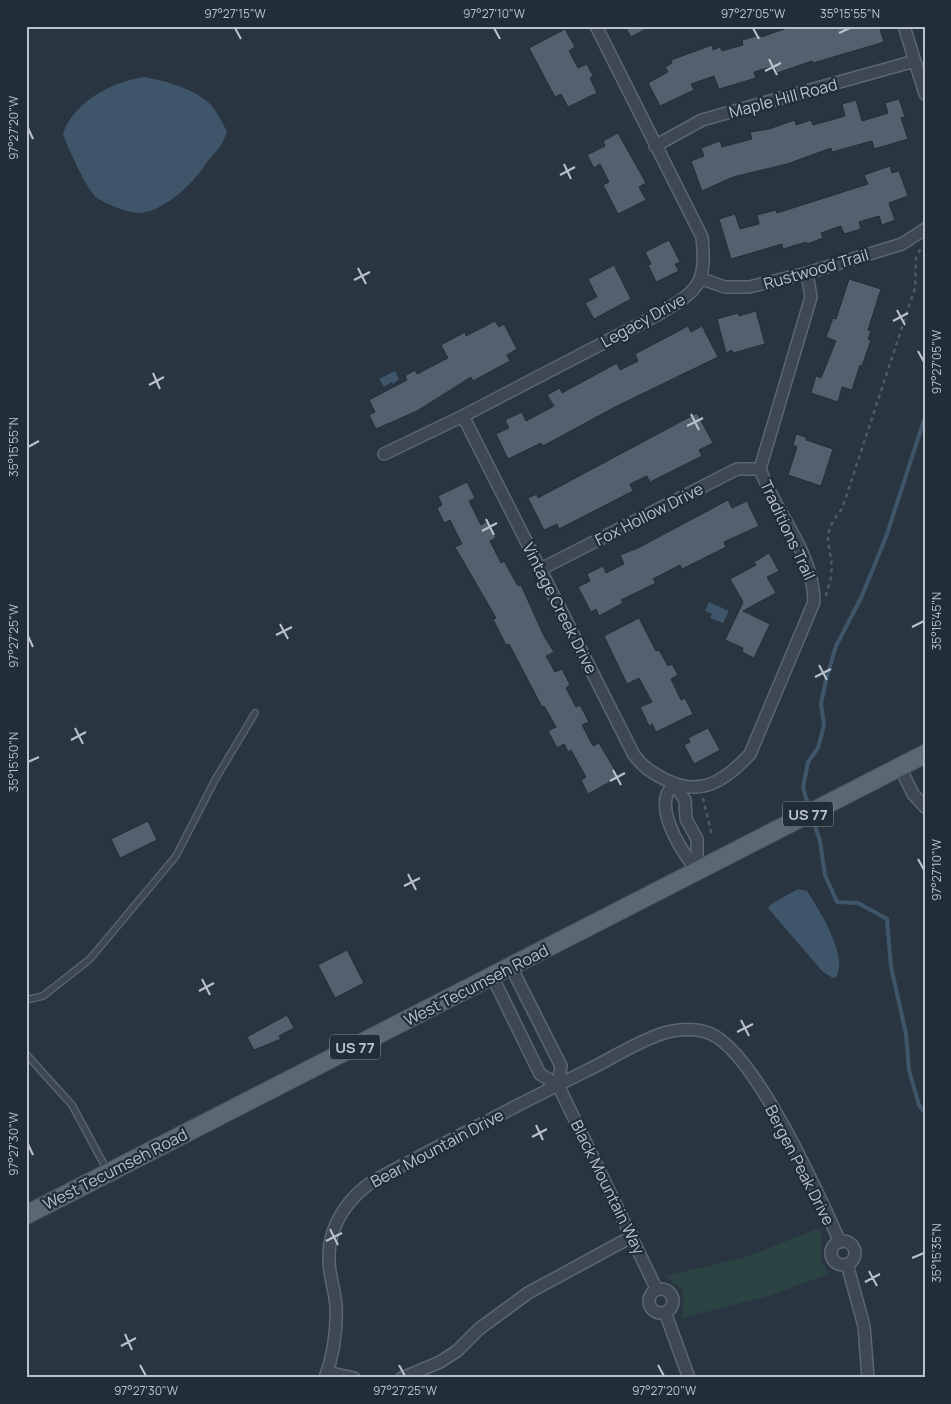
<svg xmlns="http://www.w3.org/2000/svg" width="951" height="1404" font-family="Manrope,sans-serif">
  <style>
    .green { fill: #2b4343 }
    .water { fill: #3f556a }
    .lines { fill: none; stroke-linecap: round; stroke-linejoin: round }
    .stream { stroke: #3f556a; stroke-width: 4 }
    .building { fill: #52616d; stroke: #232f39 }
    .service-casing { stroke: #5b666f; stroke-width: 8 }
    .minor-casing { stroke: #5b666f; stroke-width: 14 }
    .primary-casing { stroke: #46515b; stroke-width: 20 }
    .path { stroke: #495f5f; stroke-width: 2.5; stroke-dasharray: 4 4; stroke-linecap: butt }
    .service { stroke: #3d4852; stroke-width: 5.5 }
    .minor { stroke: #3d4852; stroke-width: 11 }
    .primary { stroke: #5b6772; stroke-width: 18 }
    .ticks { fill: none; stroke: #bac3cc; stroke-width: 2 }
    .labels { text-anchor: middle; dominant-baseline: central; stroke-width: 4.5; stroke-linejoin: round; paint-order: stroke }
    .shield { fill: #212d37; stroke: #8c969f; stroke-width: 1 }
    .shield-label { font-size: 15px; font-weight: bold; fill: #bac3cc }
    .street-label { font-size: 16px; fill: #bac3cc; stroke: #212d37 }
    .neatline { fill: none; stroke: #bac3cc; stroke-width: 2 }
    .ticks-label { font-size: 12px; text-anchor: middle; fill: #bac3cc }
  </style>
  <rect width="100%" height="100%" fill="#293642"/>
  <path class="green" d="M819 1228C828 1249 811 1251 830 1274L765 1297 682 1318 684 1303 682 1290 666 1276 749 1256Z"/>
  <path class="water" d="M145 77C168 82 193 88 210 104 217 111 222 123 227 131 221 151 213 152 203 168 190 186 163 212 139 213 131 214 103 203 96 197 87 190 67 146 63 134 73 102 113 81 145 77Z
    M395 371 399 379 393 384 392 382 384 387 379 379Z
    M709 602 729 611 723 623 710 618 712 614 705 611Z
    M798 889 807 891C818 908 849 956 836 977L833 978 823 972 768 908 771 904Z"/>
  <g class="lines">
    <path class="stream" d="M809 808 803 788 808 762 818 748 821 737 824 724 821 704 826 680 836 646 861 598 886 537 925 417
      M812 817 820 841 825 875 837 902 858 903 887 919 891 967 906 1034 909 1070 919 1105 925 1113"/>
  </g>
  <path class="building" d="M625 26H651L631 37Z
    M793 26H879L884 42 813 63 812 61 777 73 774 66 754 72 756 78 719 89 714 76 691 84 694 90 660 106 648 83 668 72 665 67 672 63 671 60 712 45 713 50 720 47 722 51 743 45 742 40 760 35 761 37Z
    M565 29 575 47 569 51 578 68 587 64 593 76 590 78 597 93 568 107 561 94 555 97 529 48Z
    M899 99 905 117 901 118 908 139 874 149 872 141 832 152 831 148 787 164 733 177 702 191 691 161 704 156 701 148 720 141 722 147 752 139 750 132 769 129 795 120 796 125 811 120 813 125 845 116 842 104 856 100 862 121 888 113 885 103Z
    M618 133 646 183 639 187 646 200 618 214 603 185 609 182 600 164 594 168 587 155 605 146 603 141Z
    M890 166 892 173 899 171 908 196 889 203 895 220 882 225 879 216 859 222 861 229 844 234 841 226 821 233 823 238 807 244 806 242 783 249 782 244 731 259 719 219 735 214 740 229 759 224 757 215 776 210 777 213 868 184 864 175Z
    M669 240 680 262 675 264 679 271 656 282 648 265 651 264 645 252Z
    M614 265 631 299 594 319 585 303 597 297 588 279Z
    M849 279 881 289 868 330 871 331 868 339 871 340 862 366 860 365 852 390 842 387 838 402 811 393 816 376 821 378 836 341 826 337 833 318 836 319Z
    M756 311 765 344 733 353 732 350 726 353 717 319 738 313 739 316Z
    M495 321 499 327 504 324 517 349 507 355 510 361 473 381 471 377 417 411 376 429 369 415 375 412 369 400 407 380 405 376 415 370 417 374 448 358 441 345 465 332 466 336Z
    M688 326 691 332 702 326 718 357 615 407 543 446 541 443 508 459 496 434 509 428 505 420 522 412 526 421 554 406 547 395 560 388 562 393 617 363 620 370 638 361 635 354Z
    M697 413 713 443 699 450 702 456 650 482 647 476 630 484 633 491 559 529 557 524 544 530 528 498 537 494 538 498Z
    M796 434 806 437V440L833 449 821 486 788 475 797 447 793 445Z
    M467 482 475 498 469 501 481 525 487 521 496 538 490 541 501 563 504 561 518 586 521 585 544 636 554 652 546 656 555 672 562 669 570 685 566 688 576 707 580 705 589 722 582 725 593 746 599 743 619 777 588 794 581 780 586 777 571 750 568 752 564 744 557 748 548 731 556 727 544 706 542 707 509 644 506 645 493 619 496 618 455 547 462 544 450 520 444 523 437 508 442 505 438 496Z
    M728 500 732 508 747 501 759 526 724 542 726 547 682 569 680 565 653 579 656 583 621 600 623 603 599 616 596 609 591 612 578 587 590 581 587 574 603 566 606 573 624 564 620 555 638 548Z
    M769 553 779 571 767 577 776 593 743 611 770 624 754 658 742 652 743 648 725 640 743 602 730 579 756 565 754 562Z
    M639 618 656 651 659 650 668 666 672 664 678 675 671 679 681 700 685 698 693 714 656 732 652 724 649 726 640 707 652 702 639 678 627 684 604 636Z
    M708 728 720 750 694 764 684 745 690 742 688 738Z
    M148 821 157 840 120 858 111 839Z
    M347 950 364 983 335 998 318 965Z
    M287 1015 294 1028 279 1036 281 1039 254 1050 247 1037Z"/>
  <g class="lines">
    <defs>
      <path id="service" d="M26 1000 43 996 90 959 176 856 215 780 255 713
        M26 1054 72 1105 107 1170"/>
      <path id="minor" d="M904 26 925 94
        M655 146 702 120 915 61
        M702 279 725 287H749L807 273 902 244 925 229
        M463 416 634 755C643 767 651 772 664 779 700 798 725 781 750 754L814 602C814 553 776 514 760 469L811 297 807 273
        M384 454 463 416 657 315C697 291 707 286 702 237L596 26
        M541 569 737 469H760
        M900 767 913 794 925 807
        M675 785 685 800 686 819 697 839V871C684 854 659 818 667 794 668 791 673 787 675 785Z
        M511 967 561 1066 558 1085
        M492 976 540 1074 558 1085 657 1290
        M831 1253a12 12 0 1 1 24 0a12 12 0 1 1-24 0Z
        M847 1264 864 1326 868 1378
        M649 1301a12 12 0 1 1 24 0a12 12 0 1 1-24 0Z
        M665 1312 689 1378
        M327 1372 354 1378
        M325 1378C333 1356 337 1329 336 1306 335 1289 328 1273 329 1256 329 1225 349 1196 375 1180 445 1143 515 1106 586 1071 611 1059 638 1041 664 1033 678 1029 695 1028 709 1033 755 1051 819 1195 840 1242
        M402 1378 440 1362 457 1351 479 1329 528 1293 633 1236"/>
      <path id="primary" d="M26 1215 925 754"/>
    </defs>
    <use href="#service" class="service-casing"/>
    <use href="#minor" class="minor-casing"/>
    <use href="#primary" class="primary-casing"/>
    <path class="path" d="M826 596C827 590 830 583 831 577 835 545 816 540 842 509L915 288 916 258 922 246
      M703 798 711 832 707 834"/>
    <use href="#service" class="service"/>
    <use href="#minor" class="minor"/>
    <use href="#primary" class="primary"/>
  </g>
  <path class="ticks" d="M235 28 241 39M494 28 500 39M753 28 759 39M839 33 850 28M769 59 777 75M765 71 781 63M28 128 33 139M564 164 571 179M560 175 575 167M358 268 366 284M354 280 370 272M897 310 905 325M893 321 908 313M918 351 924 362M153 373 160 389M149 385 164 377M691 414 699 430M687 426 703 418M28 447 39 441M486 519 494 535M482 531 497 523M280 624 288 639M912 627 924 621M276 635 292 627M28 636 33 647M819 665 827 680M815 677 831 669M75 728 83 744M71 740 86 732M28 762 39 757M613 770 621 785M610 781 625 773M918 859 924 870M408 874 416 890M404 886 420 878M202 979 210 995M199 991 214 983M741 1020 749 1036M737 1032 753 1024M536 1125 543 1140M532 1137 547 1129M28 1144 33 1155M330 1229 338 1245M326 1241 342 1233M912 1258 924 1253M869 1271 877 1286M865 1282 880 1274M125 1334 132 1350M121 1346 136 1338M140 1365 146 1376M399 1365 405 1376M658 1365 664 1376"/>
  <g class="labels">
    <g class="shield">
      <rect x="783" y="801.5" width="50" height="25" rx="4"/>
      <rect x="330" y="1034.5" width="50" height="25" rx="4"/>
    </g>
    <g class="shield-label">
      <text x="808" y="814">US 77</text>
      <text x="355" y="1047">US 77</text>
    </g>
    <g class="street-label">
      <text transform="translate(783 98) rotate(-15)">Maple Hill Road</text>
      <text transform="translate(816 269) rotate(-16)">Rustwood Trail</text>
      <text transform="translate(643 320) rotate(-29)">Legacy Drive</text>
      <text transform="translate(649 514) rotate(-27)">Fox Hollow Drive</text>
      <text transform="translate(788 530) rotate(65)">Traditions Trail</text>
      <text transform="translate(560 608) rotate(63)">Vintage Creek Drive</text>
      <text transform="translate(476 985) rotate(-27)">West Tecumseh Road</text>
      <text transform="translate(437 1148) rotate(-28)">Bear Mountain Drive</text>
      <text transform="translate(800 1165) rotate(63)">Bergen Peak Drive</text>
      <text transform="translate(115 1169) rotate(-27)">West Tecumseh Road</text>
      <text transform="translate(608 1187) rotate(64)">Black Mountain Way</text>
    </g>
  </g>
  <rect width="951" height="1404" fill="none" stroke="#212d37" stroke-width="55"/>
  <rect x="28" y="28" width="896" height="1348" class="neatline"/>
  <g class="ticks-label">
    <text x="235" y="18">97°27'15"W</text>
    <text x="494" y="18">97°27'10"W</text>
    <text x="753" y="18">97°27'05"W</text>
    <text x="850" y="18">35°15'55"N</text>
    <text transform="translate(14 128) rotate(-90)" y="4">97°27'20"W</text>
    <text transform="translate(937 362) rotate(-90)" y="4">97°27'05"W</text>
    <text transform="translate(14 447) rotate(-90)" y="4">35°15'55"N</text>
    <text transform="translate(937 621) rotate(-90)" y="4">35°15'45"N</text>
    <text transform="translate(14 636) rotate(-90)" y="4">97°27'25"W</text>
    <text transform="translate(14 762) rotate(-90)" y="4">35°15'50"N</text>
    <text transform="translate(937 870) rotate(-90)" y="4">97°27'10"W</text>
    <text transform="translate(14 1144) rotate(-90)" y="4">97°27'30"W</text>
    <text transform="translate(937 1253) rotate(-90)" y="4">35°15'35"N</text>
    <text x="146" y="1395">97°27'30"W</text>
    <text x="405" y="1395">97°27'25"W</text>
    <text x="664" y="1395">97°27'20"W</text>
  </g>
</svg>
